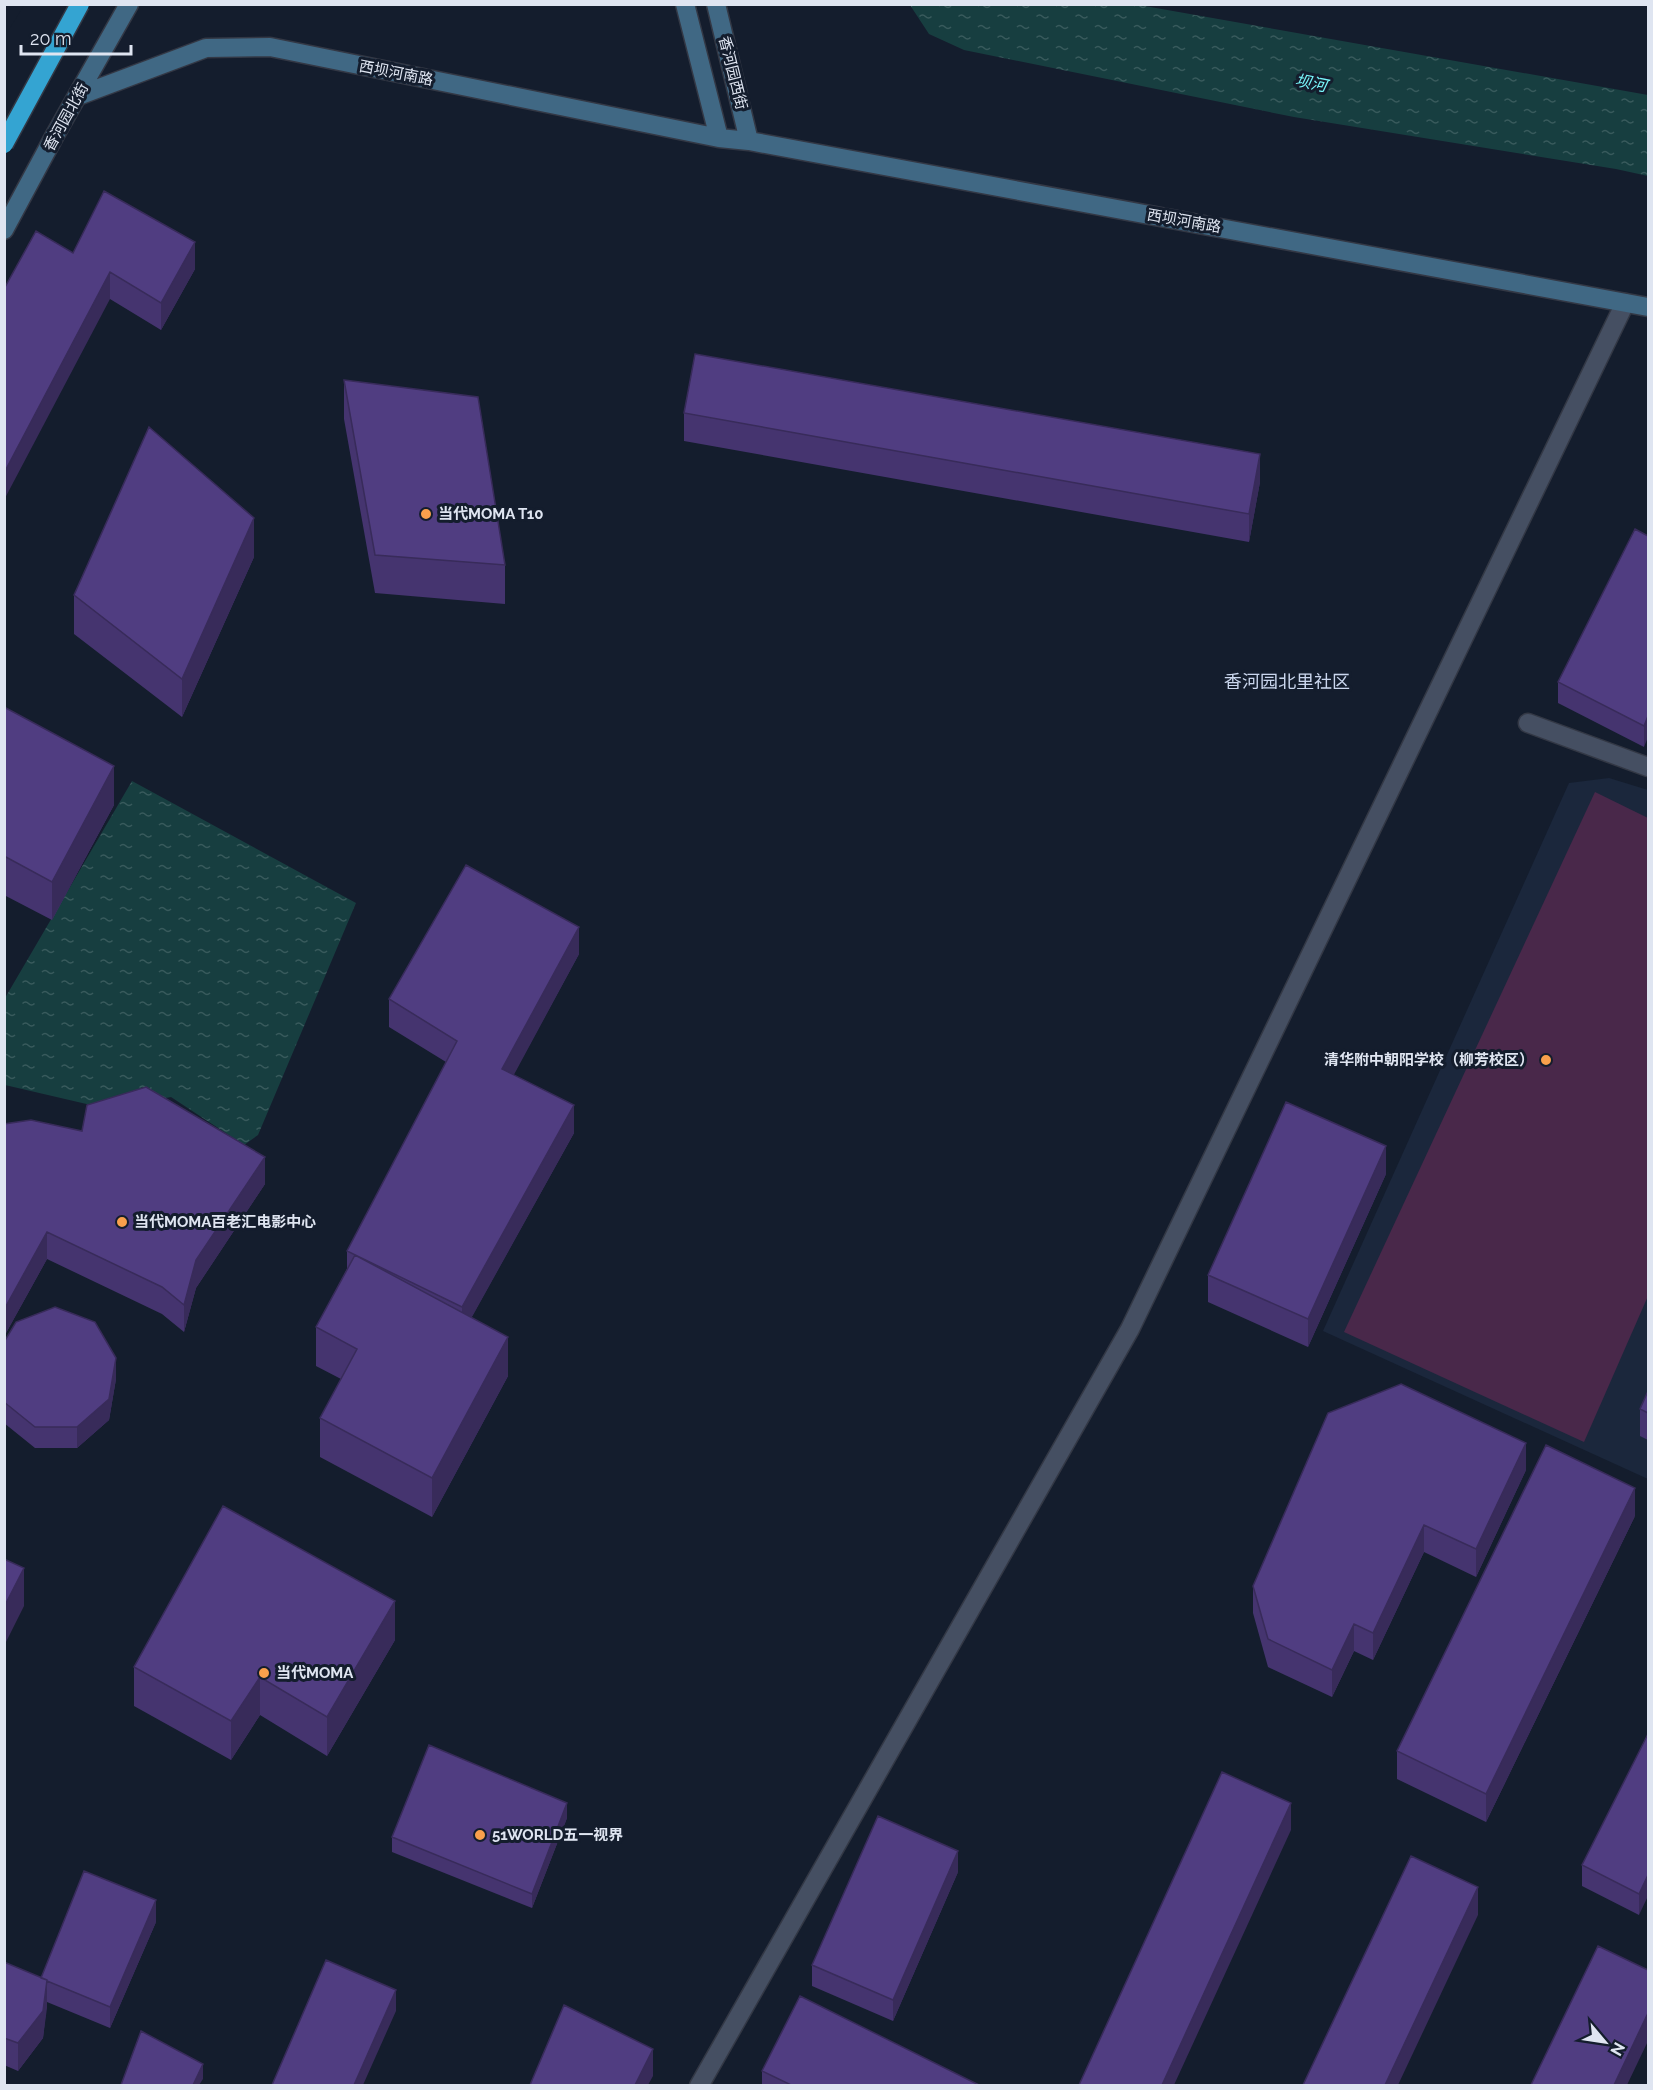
<svg xmlns="http://www.w3.org/2000/svg" width="1653" height="2090" font-family="Raleway,'Noto Sans SC',sans-serif">
  <style>
    .built { fill: #1b273c }
    .pitch { fill: #49284a }
    .water { fill: url(#water-ripples) }
    .pier { fill: #141d2d }
    .lines { fill: none; stroke-linecap: round; stroke-linejoin: round }
    .street-casing { stroke: #333845; stroke-width: 21 }
    .secondary-casing { stroke: #333845; stroke-width: 21 }
    .street { stroke: #454f62; stroke-width: 18 }
    .secondary { stroke: #406884; stroke-width: 18 }
    .highway-bridge-casing { stroke: #333845; stroke-width: 21; stroke-linecap: butt }
    .highway-bridge { stroke: #34a4d2; stroke-width: 18 }
    .wall { fill: #45346f }
    .shaded-wall { fill: #382b5a }
    .building { fill: #503d81; stroke: #382b5a; stroke-width: 1.5 }
    .poi-dot { fill: #f9a04c; stroke: #141d2d; stroke-width: 2 }
    .labels { text-anchor: middle; dominant-baseline: central; stroke-width: 6; stroke-linejoin: round; paint-order: stroke }
    .street-label { font-size: 15px; fill: #dfe5f1; stroke: #141d2d }
    .poi-label { font-size: 15px; font-weight: bold; fill: #dfe5f1; stroke: #141d2d; text-anchor: start }
    .water-label { font-size: 16px; font-style: italic; fill: #78f6fb; stroke: #141d2d }
    .quarter-label { font-size: 18px; fill: #cad6ed; stroke: #141d2d }
  </style>
  <defs>
    <pattern id="water-ripples" width="26" height="14" patternUnits="userSpaceOnUse" patternTransform="scale(1.5)"><rect width="26" height="14" fill="#173e40"/><path d="M2 4q2-2 4 0t4 0M15 11q2-2 4 0t4 0" fill="none" stroke="#385a5c"/></pattern>
  </defs>
  <rect width="100%" height="100%" fill="#141d2d"/>
  <path class="built" d="M1609 778 1648 790V1479L1323 1331 1569 783Z"/>
  <path class="pitch" d="M1595 792 1648 818V1296L1584 1442 1344 1332Z"/>
  <path class="water" d="M910 5H1139L1648 95V176L1616 169 1294 117 964 50 929 34Z
    M132 781 356 903 258 1135 244 1145 171 1097 108 1109 5 1085V998Z"/>
  <path class="pier" d="M5 4 24 5 4 38V5Z"/>
  <g class="lines">
    <defs>
      <path id="street" d="M1528 723 1648 767
        M699 2086 1130 1329 1625 303"/>
      <path id="secondary" d="M685 4 719 138
        M716 4 749 141
        M78 96 206 48 270 47 719 138 749 141 1648 307
        M4 230 55 135 129 4"/>
    </defs>
    <use href="#street" class="street-casing"/>
    <use href="#secondary" class="secondary-casing"/>
    <use href="#street" class="street"/>
    <use href="#secondary" class="secondary"/>
    <defs>
      <path id="highway-bridge" d="M4 144 80 4"/>
    </defs>
    <use href="#highway-bridge" class="highway-bridge-casing"/>
    <use href="#highway-bridge" class="highway-bridge"/>
  </g>
  <path class="wall" d="M73 253 195 269 161 330 110 299Z
    M344 380 505 565V604L375 593 344 419Z
    M684 413 1260 482 1249 542 684 441Z
    M1648 536 1644 747 1558 703V682Z
    M254 557 182 717 74 634V595Z
    M4 707 114 805 52 920 4 895Z
    M579 954 513 1075 574 1133 471 1318 508 1376 432 1517 320 1457V1418L341 1379 316 1366V1327L347 1269V1251L446 1062 389 1027V999Z
    M4 1124 265 1184 196 1288 184 1332 162 1314 47 1259 6 1333H4Z
    M1386 1174 1308 1347 1208 1302V1275Z
    M4 1342 116 1379 109 1420 77 1448H35L4 1423Z
    M1648 1391V1440L1640 1436V1409Z
    M1526 1470 1476 1577 1424 1552 1373 1660 1354 1651 1332 1697 1268 1667 1253 1613V1586Z
    M1635 1516 1486 1822 1397 1779V1751Z
    M395 1640 327 1756 260 1715 231 1760 134 1706V1667Z
    M1648 1734 1639 1915 1582 1886V1865Z
    M567 1818 532 1908 392 1852V1837Z
    M958 1872 893 2021 812 1986V1965Z
    M156 1922 110 2028 47 2002 43 2038 18 2071 4 2065V1962L41 1978Z
    M762 2071 979 2085H762Z"/>
  <path class="shaded-wall" d="M195 242V269L161 330V303Z
    M110 272V299L4 500V473Z
    M1260 454V482L1249 542V514Z
    M254 518V557L182 717V679Z
    M1648 716V737L1644 747V726Z
    M114 766V805L52 920V882Z
    M579 927V954L502 1097V1069Z
    M574 1105V1133L462 1335V1307Z
    M1386 1146V1174L1308 1347V1319Z
    M265 1157V1184L196 1288 184 1332V1305L196 1260Z
    M47 1232V1259L6 1333V1306Z
    M508 1337V1376L432 1517V1478Z
    M116 1358V1379L109 1420 77 1448V1427Z
    M1526 1443V1470L1476 1577V1549Z
    M1635 1488V1516L1486 1822V1794Z
    M1424 1525V1552L1373 1660V1633Z
    M24 1568V1606L4 1646V1607Z
    M395 1601V1640L327 1756V1717Z
    M1354 1624V1651L1332 1697V1670Z
    M260 1677V1715L231 1760V1721Z
    M567 1803V1818L532 1908V1894Z
    M1291 1803V1830L1174 2085H1162Z
    M958 1851V1872L893 2021V2000Z
    M1648 1875V1896L1639 1915V1894Z
    M1478 1887V1915L1398 2085H1385Z
    M156 1900V1922L110 2028V2007Z
    M47 1980V2008L43 2038 18 2071V2043Z
    M396 1990V2011L363 2085H354Z
    M1648 2013V2041L1627 2085H1614Z
    M653 2049V2076L648 2085H635Z
    M203 2064V2079L199 2085H193Z"/>
  <path class="building" d="M104 191 195 242 161 303 110 272 4 473V289L36 231 73 253Z
    M695 354 1260 454 1249 514 684 413Z
    M344 380 478 397 505 565 375 555Z
    M149 427 254 518 182 679 74 595Z
    M1635 529 1648 536V716L1644 726 1558 682Z
    M4 707 114 766 52 882 4 856Z
    M466 865 579 927 502 1069 574 1105 462 1307 347 1251 457 1041 389 999Z
    M146 1087 265 1157 196 1260 184 1305 162 1287 47 1232 6 1306H4V1124L31 1120 82 1131 87 1105Z
    M1286 1102 1386 1146 1308 1319 1208 1275Z
    M355 1255 508 1337 432 1478 320 1418 357 1349 316 1327Z
    M55 1307 95 1322 116 1358 109 1399 77 1427H35L4 1402V1342L16 1322Z
    M1401 1384 1526 1443 1476 1549 1424 1525 1373 1633 1354 1624 1332 1670 1268 1639 1253 1586 1328 1413Z
    M1648 1391V1413L1640 1409Z
    M1546 1445 1635 1488 1486 1794 1397 1751Z
    M223 1506 395 1601 327 1717 260 1677 231 1721 134 1667Z
    M4 1559 24 1568 4 1607Z
    M1648 1734V1875L1639 1894 1582 1865Z
    M429 1745 567 1803 532 1894 392 1837Z
    M1222 1772 1291 1803 1162 2085H1079Z
    M878 1816 958 1851 893 2000 812 1965Z
    M1411 1856 1478 1887 1385 2085H1303Z
    M84 1871 156 1900 110 2007 47 1981V1980L41 1978Z
    M1598 1946 1648 1970V2013L1614 2085H1531Z
    M326 1960 396 1990 354 2085H272Z
    M4 1962 47 1980 43 2011 18 2043 4 2038Z
    M800 1996 979 2085H791L762 2071Z
    M564 2005 653 2049 635 2085H530Z
    M141 2031 203 2064 193 2085H121Z"/>
  <g class="poi-dot">
    <circle cx="426" cy="514" r="6"/>
    <circle cx="1546" cy="1060" r="6"/>
    <circle cx="122" cy="1222" r="6"/>
    <circle cx="264" cy="1673" r="6"/>
    <circle cx="480" cy="1835" r="6"/>
  </g>
  <g class="labels">
    <g class="street-label">
      <text transform="translate(396 73) rotate(11)">西坝河南路</text>
      <text transform="translate(733 73) rotate(76)">香河园西街</text>
      <text transform="translate(66 117) rotate(-61)">香河园北街</text>
      <text transform="translate(1184 221) rotate(10)">西坝河南路</text>
    </g>
    <g class="poi-label">
      <text x="438" y="514">当代MOMA T10</text>
      <text x="1534" y="1060" text-anchor="end">清华附中朝阳学校（柳芳校区）</text>
      <text x="134" y="1222">当代MOMA百老汇电影中心</text>
      <text x="276" y="1673">当代MOMA</text>
      <text x="492" y="1835">51WORLD五一视界</text>
    </g>
    <g class="water-label">
      <text transform="translate(1311 83) rotate(11)">坝河</text>
    </g>
    <g class="quarter-label">
      <text x="1287" y="681">香河园北里社区</text>
    </g>
  </g>
  <rect width="1653" height="2090" fill="none" stroke="#dfe5f1" stroke-width="12"/>
  <g transform="translate(1605 2042) rotate(119)" stroke="#141d2d" stroke-width="4.5" paint-order="stroke">
  <path d="M0-4.5L10 22L0 15L-10 22Z" fill="#dfe5f1"/>
  <text y="-9" font-size="16" font-weight="bold" text-anchor="middle" fill="#dfe5f1">N</text>
  </g>
  <path d="M21 45v9h110v-9" fill="none" stroke="#dfe5f1" stroke-width="3"/>
  <text x="30" y="45" font-size="18" fill="#dfe5f1" stroke="#141d2d" stroke-width="4.5" paint-order="stroke">20 m</text>
</svg>
